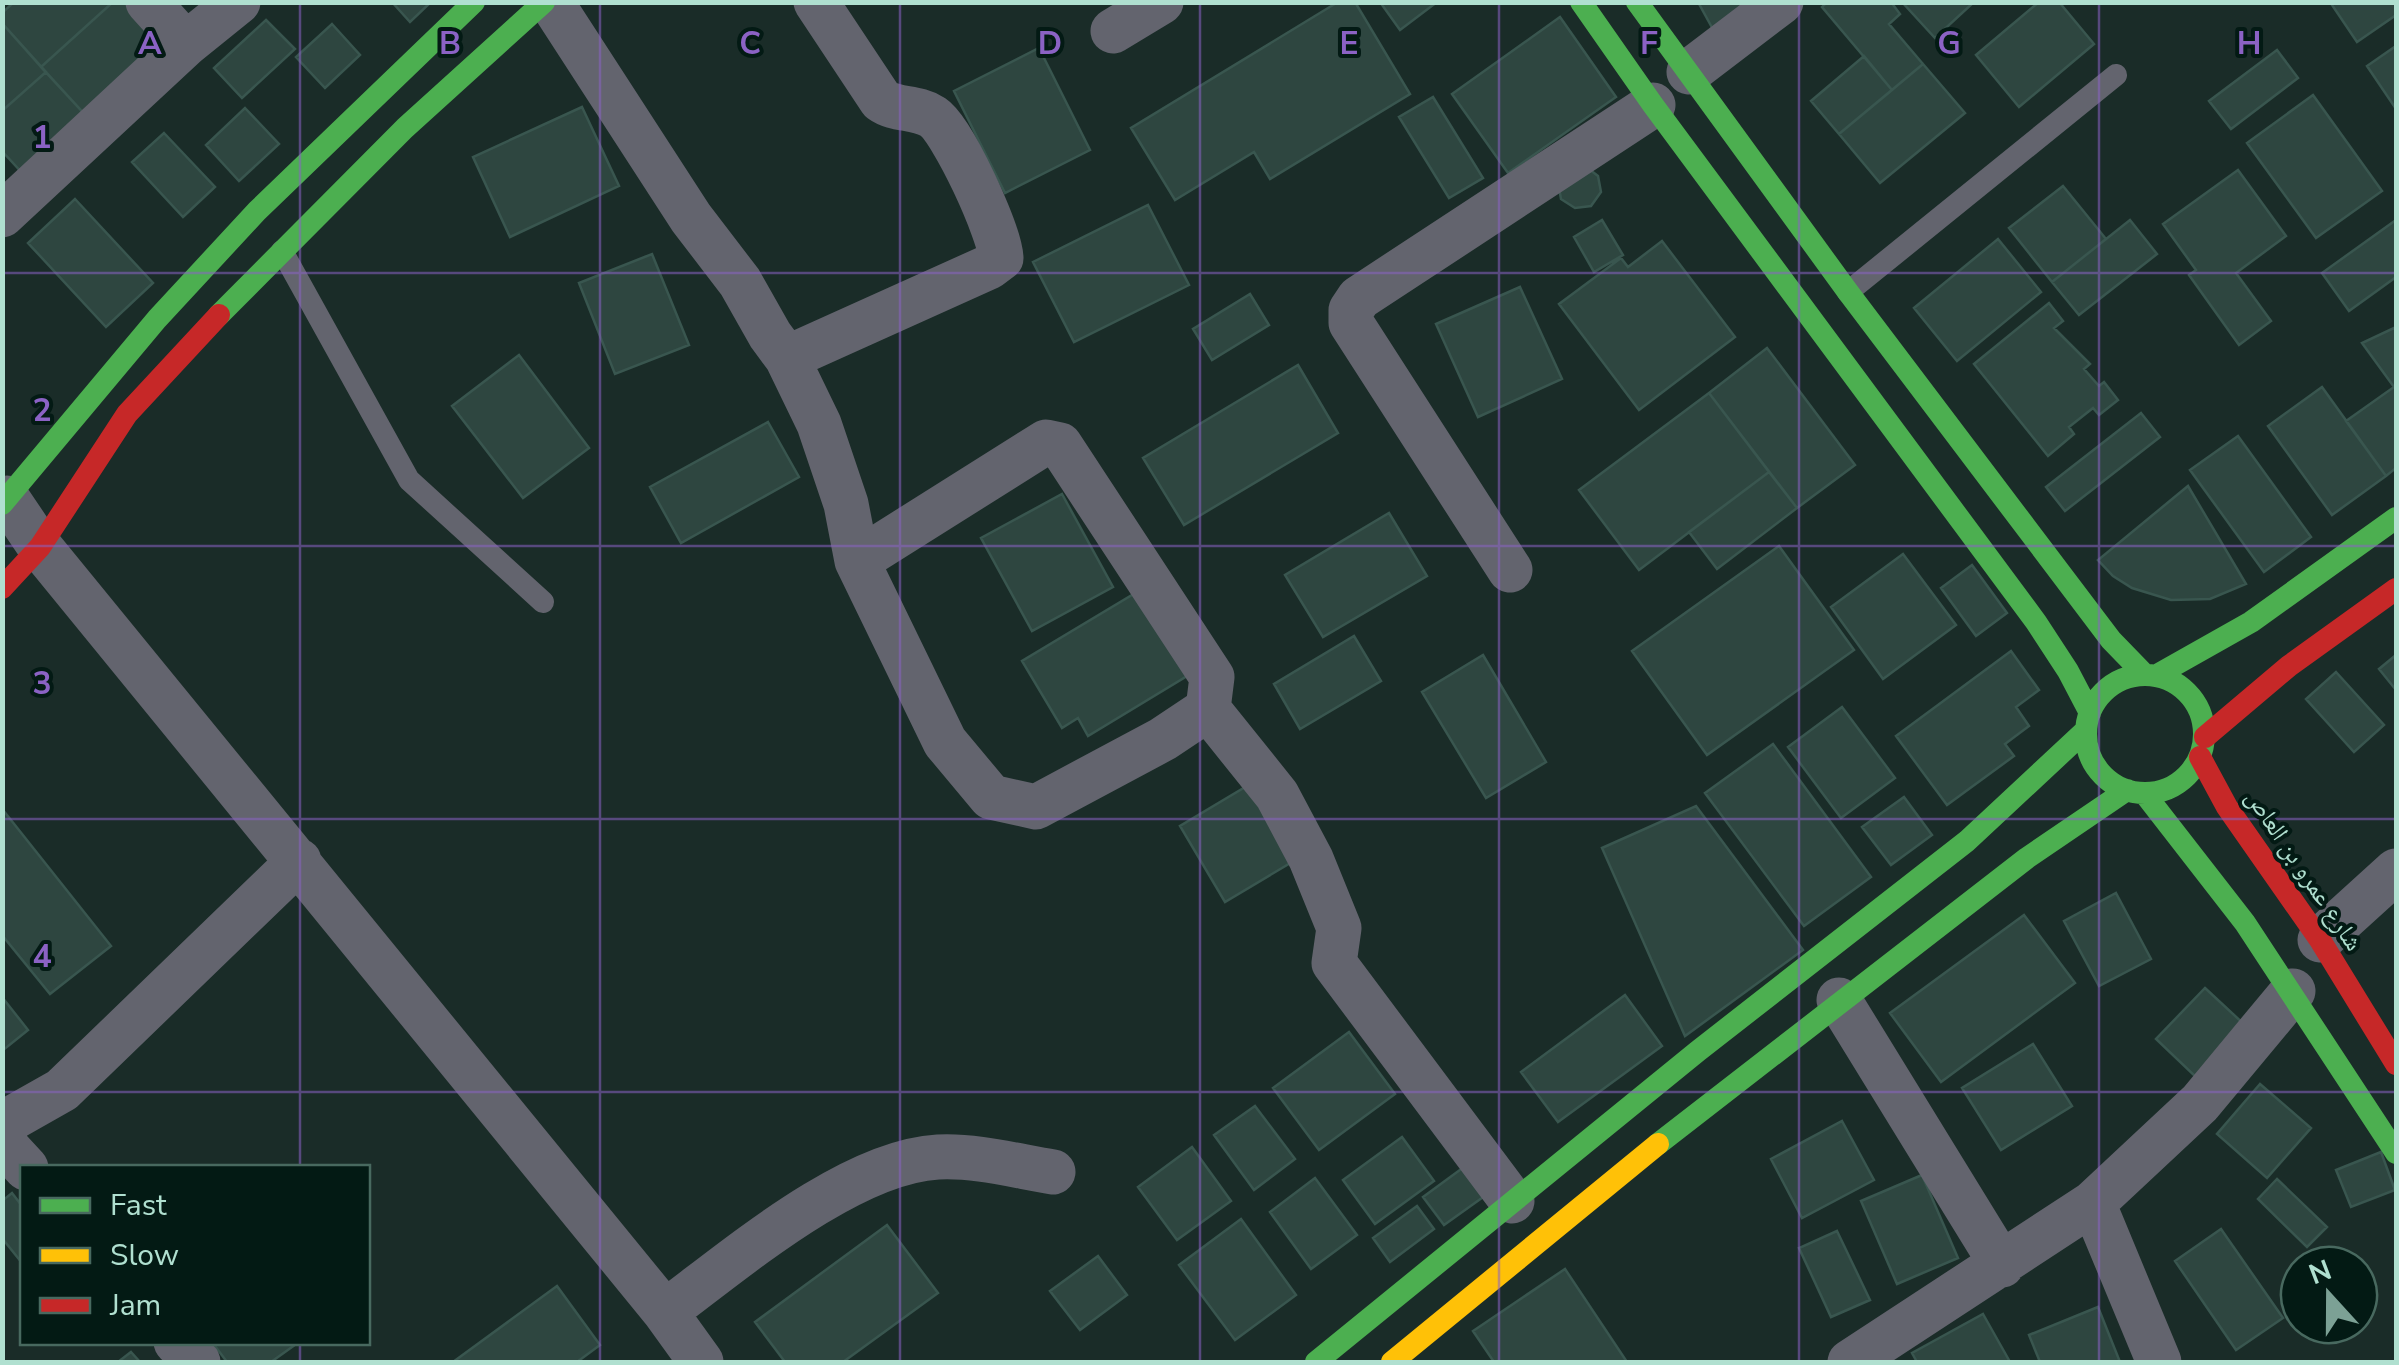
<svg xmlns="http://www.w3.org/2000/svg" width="2399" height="1365" font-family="'Nunito Sans','Noto Naskh Arabic',sans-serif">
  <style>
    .building { fill: #2e4640; stroke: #39564f; stroke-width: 2.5 }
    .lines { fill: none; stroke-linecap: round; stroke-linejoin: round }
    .lane { stroke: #63646e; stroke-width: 22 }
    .street { stroke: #63646e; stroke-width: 45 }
    .fast { stroke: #4caf50; stroke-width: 22 }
    .slow { stroke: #ffc107; stroke-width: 22 }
    .jam { stroke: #c62828; stroke-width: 22 }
    .grid { fill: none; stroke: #8b62c4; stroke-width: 2.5; stroke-opacity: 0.55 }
    .labels { text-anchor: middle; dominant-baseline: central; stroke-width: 8; stroke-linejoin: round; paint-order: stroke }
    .street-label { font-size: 25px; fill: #b0e0d0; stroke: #031a14 }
    .grid-label { font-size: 32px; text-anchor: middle; font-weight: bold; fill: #8b62c4; stroke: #031a14; stroke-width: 8; stroke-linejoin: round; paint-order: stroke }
  </style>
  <rect width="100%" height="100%" fill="#1a2c28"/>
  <path class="building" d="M14 2H113L41 67 2 23V13Z
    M113 2H125L166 48 89 119 41 67Z
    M392 2H431L410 22Z
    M1338 2H1355L1410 94 1270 179 1254 152 1175 200 1131 128Z
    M1380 2H1437L1400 30Z
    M1698 2H1758L1715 33Z
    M1827 2H1891L1900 14 1889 24 1923 64 1892 90 1822 7Z
    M1902 2H1974L1935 38Z
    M2039 2H2059L2094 44 2019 107 1976 55Z
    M2330 2H2396V15L2357 42Z
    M1560 17 1616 97 1508 173 1452 94Z
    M266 20 295 49 242 98 214 68Z
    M2 23 46 72 2 111Z
    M332 24 360 55 325 88 296 57Z
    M2396 46V109L2367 66Z
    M1039 48 1090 150 1005 193 954 91Z
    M2277 50 2298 78 2231 129 2209 101Z
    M1864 56 1892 90 1839 134 1811 101Z
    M1923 64 1965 113 1880 183 1839 134Z
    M46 72 89 119 25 176 2 151V111Z
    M2313 95 2382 191 2316 238 2247 143Z
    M1433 97 1483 178 1449 198 1399 117Z
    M582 107 619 186 510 237 473 157Z
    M245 108 279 144 239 181 206 145Z
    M164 133 215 187 183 217 132 162Z
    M1585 166 1598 176 1601 192 1591 206 1575 208 1561 199 1558 182Z
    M2238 170 2286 236 2236 273 2271 321 2239 345 2189 275 2196 270 2163 224Z
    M2063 186 2106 239 2052 282 2009 228Z
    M75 199 153 283 106 327 28 243Z
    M1148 205 1189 285 1074 342 1033 262Z
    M1602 220 1623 255 1594 272 1574 237Z
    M2130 220 2157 254 2079 315 2052 282Z
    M2396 220V277L2349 311 2322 273Z
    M1998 239 2041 292 1957 361 1914 308Z
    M1662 241 1735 337 1639 410 1559 304 1621 258 1628 267Z
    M652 254 689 345 615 374 579 283Z
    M1520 287 1562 379 1478 417 1436 324Z
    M1250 294 1269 325 1212 360 1193 329Z
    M2049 303 2063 321 2054 328 2090 364 2084 369 2099 386 2104 382 2118 400 2099 415 2093 408 2069 427 2074 434 2048 456 1974 364Z
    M2396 327V468L2386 476 2346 421 2394 387 2362 343Z
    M1767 348 1855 465 1797 508 1709 393Z
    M519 355 589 448 523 498 452 406Z
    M1298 365 1338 433 1184 525 1143 458Z
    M2322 387 2386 476 2332 515 2268 426Z
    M1709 393 1769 472 1639 570 1579 490Z
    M2141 413 2160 437 2065 511 2046 487Z
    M768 422 799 477 681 543 650 487Z
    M2238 436 2311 537 2264 572 2190 470Z
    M1769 472 1797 508 1717 569 1689 532Z
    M2188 486 2246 584 2210 599 2171 600 2132 588 2113 576 2098 560Z
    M1062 494 1113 587 1032 631 981 538Z
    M1389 513 1427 576 1323 637 1285 575Z
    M1779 546 1854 650 1707 755 1632 651Z
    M1903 554 1956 625 1883 679 1831 607Z
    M1972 565 2007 613 1976 636 1941 588Z
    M1137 592 1187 676 1088 736 1078 718 1062 728 1022 661Z
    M1354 636 1381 681 1300 729 1274 684Z
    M2011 651 2039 690 2016 707 2029 726 2005 744 2014 756 1947 805 1896 736Z
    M1483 655 1546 762 1486 798 1422 692Z
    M2396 655V690L2379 669Z
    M2336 672 2384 725 2354 752 2306 699Z
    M1842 707 1895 778 1841 818 1788 747Z
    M1773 744 1871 877 1804 926 1705 793Z
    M1252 783 1297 859 1225 902 1180 826Z
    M1904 797 1932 835 1891 865 1862 827Z
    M1696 806 1803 950 1685 1036 1602 848Z
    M3 810 111 946 50 994 2 935Z
    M2116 893 2151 959 2099 986 2064 921Z
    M2024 915 2075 983 1941 1082 1890 1013Z
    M2205 988 2247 1027 2198 1079 2156 1039Z
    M1625 995 1662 1046 1558 1122 1521 1072Z
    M2 997 28 1030 2 1051Z
    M1349 1032 1395 1094 1319 1150 1273 1088Z
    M2033 1044 2072 1106 2001 1150 1962 1088Z
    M2260 1084 2311 1128 2267 1178 2217 1134Z
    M1255 1106 1295 1159 1254 1190 1214 1135Z
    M1842 1121 1874 1180 1802 1218 1771 1159Z
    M1402 1137 1434 1181 1375 1224 1343 1180Z
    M1192 1147 1231 1201 1177 1240 1138 1187Z
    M2381 1152 2395 1190 2351 1207 2336 1170Z
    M1464 1167 1486 1195 1444 1225 1423 1197Z
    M1922 1175 1958 1258 1897 1284 1861 1201Z
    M1315 1178 1357 1235 1311 1269 1270 1212Z
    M2277 1179 2327 1227 2307 1247 2258 1199Z
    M12 1193 22 1206V1263L2 1238V1201Z
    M1417 1206 1434 1229 1390 1262 1373 1238Z
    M1241 1219 1296 1295 1235 1340 1179 1265Z
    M887 1225 938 1293 843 1362H785L755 1322Z
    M2221 1229 2283 1318 2236 1350 2175 1261Z
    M1837 1231 1870 1300 1831 1317 1799 1248Z
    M1098 1256 1127 1295 1080 1330 1050 1291Z
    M1565 1269 1627 1362H1494L1473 1331Z
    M557 1286 600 1345 577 1362H453Z
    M2098 1307 2120 1362H2040L2029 1335Z
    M1983 1314 2010 1362H1917L1912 1353Z
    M212 1342H299L271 1362H227Z
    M131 1352 140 1362H118Z"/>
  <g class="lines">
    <path class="lane" d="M282 251 409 480 543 602
      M1848 292 2116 75"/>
    <path class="street" d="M148 2 186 44
      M551 2 691 218 740 282 770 335 787 358 819 424 846 504 857 561 945 742 991 797 1036 807 1163 739 1208 709
      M1113 31 1161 2
      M1689 72 1781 2
      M2 215 186 44 238 2
      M787 358 989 267 1001 258C1000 233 953 130 933 117 916 106 896 111 881 100L816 2
      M7 498 40 547 665 1312 701 1362
      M857 561 1046 442 1060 445 1212 677 1208 709 1277 795 1311 859 1339 928 1334 963 1512 1201
      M1510 570 1351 323V310L1359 298 1653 105
      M2320 940 2396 871
      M1839 1000 2002 1265
      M2 1124 62 1090 299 861
      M2 1142 26 1168
      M2093 1203 2159 1362
      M665 1312C735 1260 849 1162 938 1157 976 1155 1016 1166 1053 1172
      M176 1342 198 1362
      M1850 1362 2093 1203 2200 1103 2293 991"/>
    <path class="fast" d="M1581 2 1653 105 2036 622 2068 671 2090 713
      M1637 2 1848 292 2111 640 2144 674
      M219 315 405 128 544 2
      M2 504 157 319 257 211 474 2
      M2086 734a59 59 0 1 1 118 0a59 59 0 1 1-118 0Z
      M2157 675 2251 622 2396 518
      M2144 793 2245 923 2396 1153
      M1658 1144 2027 858 2127 790
      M1316 1362 1698 1051 1967 841 2086 730"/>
    <path class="slow" d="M1392 1362 1658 1144"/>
    <path class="jam" d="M2 588 40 547 127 414 219 315
      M2205 737 2289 666 2396 589
      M2200 757 2227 807 2320 940 2396 1064"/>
  </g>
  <path class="grid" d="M300 2V1168M600 2V1362M900 2V1362M1200 2V1362M1499 2V1362M1799 2V1362M2099 2V1362M2 273H2396M2 546H2396M2 819H2396M2 1092H2396M300 1342V1362"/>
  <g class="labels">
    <g class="street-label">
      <text transform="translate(2304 870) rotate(56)">شارع عمرو بن العاص</text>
    </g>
  </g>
  <g class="grid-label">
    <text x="150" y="54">A</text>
    <text x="450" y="54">B</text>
    <text x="750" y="54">C</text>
    <text x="1050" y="54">D</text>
    <text x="1349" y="54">E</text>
    <text x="1649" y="54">F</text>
    <text x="1949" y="54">G</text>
    <text x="2249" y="54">H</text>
    <text x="42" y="148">1</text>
    <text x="42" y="421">2</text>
    <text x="42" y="694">3</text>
    <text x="42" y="967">4</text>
  </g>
  <rect width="2399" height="1365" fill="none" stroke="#b0e0d0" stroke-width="10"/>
  <rect x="20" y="1165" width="350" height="180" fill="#031a14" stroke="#48695f" stroke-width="2.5"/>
  <rect x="40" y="1198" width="50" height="15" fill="#4caf50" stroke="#48695f" stroke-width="2.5"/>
  <text x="110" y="1215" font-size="30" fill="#b0e0d0">Fast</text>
  <rect x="40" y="1248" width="50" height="15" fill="#ffc107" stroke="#48695f" stroke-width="2.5"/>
  <text x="110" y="1265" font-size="30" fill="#b0e0d0">Slow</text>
  <rect x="40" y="1298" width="50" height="15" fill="#c62828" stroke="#48695f" stroke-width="2.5"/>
  <text x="110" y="1315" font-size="30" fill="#b0e0d0">Jam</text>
  <g transform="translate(2329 1295) rotate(339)"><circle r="48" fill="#031a14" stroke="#48695f" stroke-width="2.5"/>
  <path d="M0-8L18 38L0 25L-18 38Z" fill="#7ca195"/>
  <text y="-15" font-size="28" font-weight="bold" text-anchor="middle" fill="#b0e0d0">N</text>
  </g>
</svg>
